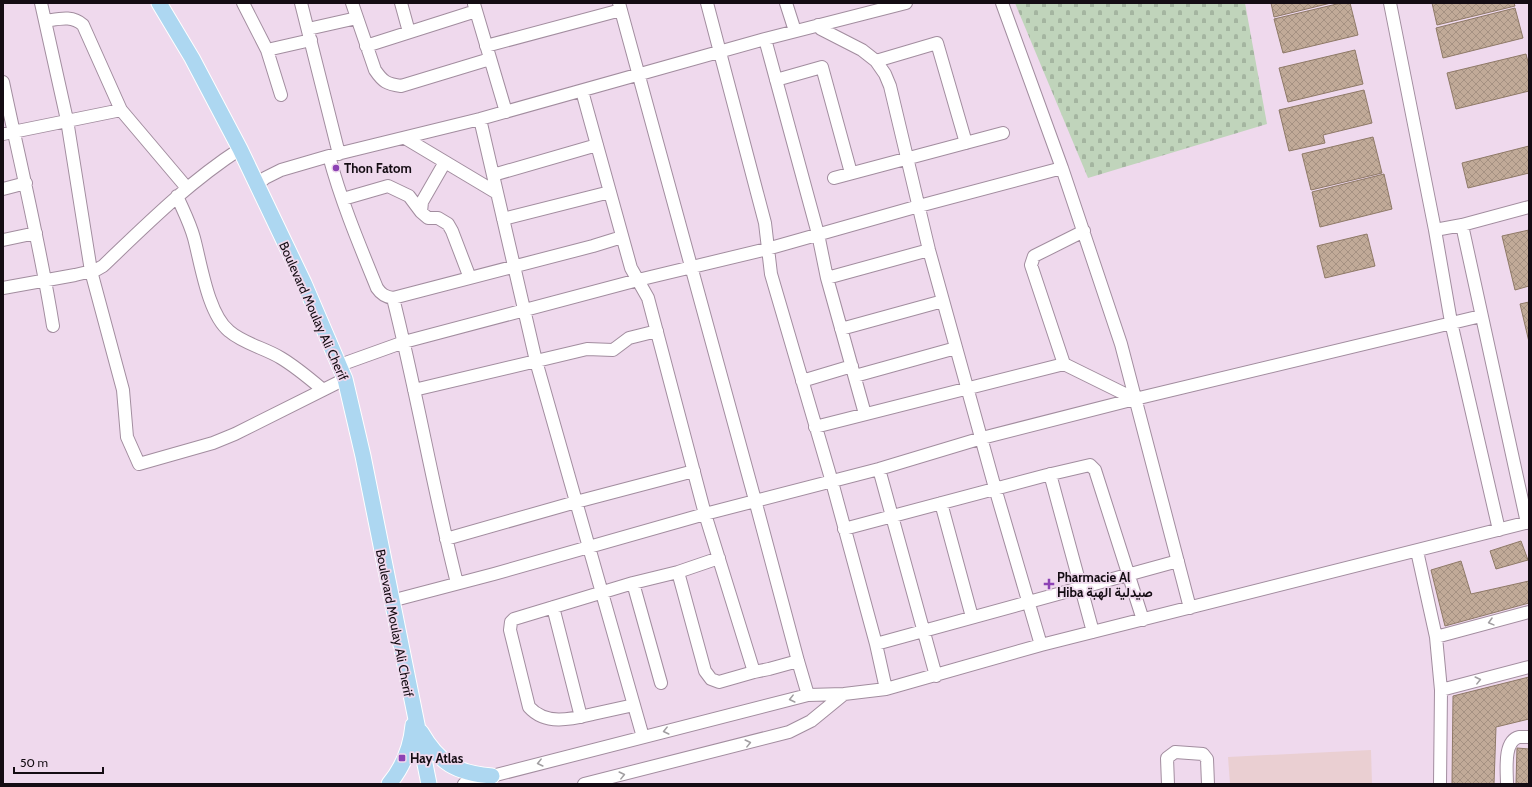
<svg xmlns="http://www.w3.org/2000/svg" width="1532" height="787" font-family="Cabin,Vazirmatn,sans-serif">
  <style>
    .commercial { fill: #eacfd2 }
    .cemetery { fill: url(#cemetery-stones) }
    .building { fill: url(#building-cross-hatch); stroke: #8e7967 }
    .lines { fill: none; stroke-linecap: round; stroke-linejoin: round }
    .minor-casing { stroke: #a28d9f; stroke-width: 14 }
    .major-casing { stroke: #fff; stroke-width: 17 }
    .minor { stroke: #fff; stroke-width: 12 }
    .major { stroke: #add7f1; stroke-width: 15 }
    .oneway { stroke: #a19ea1 }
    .poi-dot { fill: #8c42b4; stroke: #efd9ed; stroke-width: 1.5 }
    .labels { text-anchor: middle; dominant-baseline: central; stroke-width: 3.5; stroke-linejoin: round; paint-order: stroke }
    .poi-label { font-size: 13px; font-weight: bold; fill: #140c13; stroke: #efd9ed; text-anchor: start }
    .street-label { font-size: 13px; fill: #140c13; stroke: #efd9ed }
  </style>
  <defs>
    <pattern id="cemetery-stones" width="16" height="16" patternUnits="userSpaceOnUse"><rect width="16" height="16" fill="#c0d4bb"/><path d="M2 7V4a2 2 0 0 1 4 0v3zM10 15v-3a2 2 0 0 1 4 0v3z" fill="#a4b5a0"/></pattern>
    <pattern id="building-cross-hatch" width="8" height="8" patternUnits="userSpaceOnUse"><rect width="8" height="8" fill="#c1aa98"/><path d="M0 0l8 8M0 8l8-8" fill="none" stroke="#a59182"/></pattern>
  </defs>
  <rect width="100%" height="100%" fill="#efd9ed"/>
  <path class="commercial" d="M1371 750 1372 784H1230L1228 757Z"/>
  <path class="cemetery" d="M1015 3H1245L1267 124 1088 178Z"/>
  <path class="building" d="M1271 3H1331L1274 17Z
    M1341 3H1350L1358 35 1283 53 1274 19Z
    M1432 3H1514L1515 6 1437 25Z
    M1515 8 1523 38 1443 58 1436 28Z
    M1355 50 1363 84 1288 102 1279 68Z
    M1526 54 1529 66V91L1456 109 1447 73Z
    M1364 90 1372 123 1323 135 1325 143 1289 151 1279 110Z
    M1373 137 1382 173 1311 190 1302 154Z
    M1529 146V173L1468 188 1462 163Z
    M1384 174 1392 209 1320 227 1312 192Z
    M1529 230V286L1515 290 1502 236Z
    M1367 234 1375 266 1325 278 1317 246Z
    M1529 302V342L1520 304Z
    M1521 541 1528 560 1496 569 1490 551Z
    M1461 561 1471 594 1529 581V603L1445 626 1431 570Z
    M1529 677V719L1496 727 1494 784H1452L1453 696Z
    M1517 748 1529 749V784H1516Z"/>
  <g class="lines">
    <defs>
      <path id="minor" d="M41 3 67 120 91 271 123 390 127 437 139 464 213 443 235 434 345 379
        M243 3 267 50 311 40
        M301 3 339 154
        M352 3 375 70C383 82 387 84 401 86L490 59
        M401 3 409 32
        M619 3 755 500 798 661 808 695
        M707 3 765 223 771 274 832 482 876 644 886 689
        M786 3 795 31
        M1002 3 1062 168 1121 344 1190 608
        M1390 3 1435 230 1451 322 1499 530
        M474 4 506 112
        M45 21C59 19 72 15 83 25L121 110 187 188
        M818 25 821 29 862 50 876 61 885 74 890 86 929 250 995 488 1041 645
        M308 29 357 18
        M765 39 818 234 827 278 865 414
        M366 46 476 11
        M486 46 621 10
        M267 50 281 95
        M876 61 937 43 966 143
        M776 80 822 67 851 173
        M3 82C20 163 40 244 53 326
        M582 91 631 268 648 298 705 514 754 672 769 669 798 661
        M480 119 536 361 643 737
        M3 134 121 110
        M405 138 497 193
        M329 156C341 201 359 244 377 288 381 294 385 297 393 298L593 246 622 237
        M493 175 597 145
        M834 178 1003 133
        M257 185 265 178 281 170 329 156 480 119 765 39 906 3
        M3 189 26 183
        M177 196C183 210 190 223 194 238 201 264 208 314 229 331 244 344 265 348 281 358 296 367 309 378 322 389
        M343 199 388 186 409 196 421 212 428 218H438L448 224 452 231 470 278
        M421 212 422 202 445 162
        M503 219 610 192
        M1462 225 1527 523
        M1435 230 1462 225 1529 207
        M1084 231 1034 256 1031 265 1064 364 1135 399
        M3 240 36 233
        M827 278 929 250
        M3 288 75 275 96 270 103 266C147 224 189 182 240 149
        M393 298C417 393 433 489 457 583
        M841 329 943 301
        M340 365 404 342 638 280 767 249 919 206 1062 168
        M855 376 956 348
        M802 381 852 366
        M414 390 587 349 613 350 629 338 657 331
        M815 427 1064 364
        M879 469 936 676
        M1050 474 1093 632
        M941 503 972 617
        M844 529 1047 475 1090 465 1095 470 1143 620
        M446 539 576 502 694 471
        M1417 551 1436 637 1441 690 1440 784
        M678 572 705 671 711 679 719 682 754 672
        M633 583 661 683
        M391 601 494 574 705 514 879 469 982 438 1135 399 1481 316
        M553 607 581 717
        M1436 637 1529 612
        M876 644 1178 561
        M1441 690 1529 667
        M634 705C620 708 607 711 593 714 572 719 546 726 529 707L510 630 511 622 514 619 633 583 678 572 719 558
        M464 784 492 776 808 695 844 694 886 689 1041 645 1529 522
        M584 784 789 732 811 721 844 694
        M1168 784 1167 758 1175 752 1203 754 1207 759 1208 784
        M1507 784C1507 771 1503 741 1519 737 1522 737 1526 737 1529 737"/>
      <path id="major" d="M159 3 192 58 240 149 304 283 345 379 363 456 429 784
        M421 732C439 763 456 773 492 776
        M389 784C403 767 411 747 413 725"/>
    </defs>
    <use href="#minor" class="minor-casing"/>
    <use href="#major" class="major-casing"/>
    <use href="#minor" class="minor"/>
    <use href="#major" class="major"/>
  </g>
  <defs><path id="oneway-chevron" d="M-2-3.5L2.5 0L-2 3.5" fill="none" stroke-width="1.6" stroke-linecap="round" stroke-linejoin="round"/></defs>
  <g class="oneway">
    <use href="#oneway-chevron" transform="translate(1491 622) rotate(165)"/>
    <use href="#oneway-chevron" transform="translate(1478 680) rotate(-14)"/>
    <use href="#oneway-chevron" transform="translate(792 699) rotate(166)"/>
    <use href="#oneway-chevron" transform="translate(666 731) rotate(166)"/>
    <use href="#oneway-chevron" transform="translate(748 743) rotate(-14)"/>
    <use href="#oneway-chevron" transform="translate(540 763) rotate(166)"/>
    <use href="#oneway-chevron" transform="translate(622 775) rotate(-14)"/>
  </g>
  <g class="poi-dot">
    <circle cx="336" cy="168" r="4"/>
    <path d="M1047 578h4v4h4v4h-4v4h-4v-4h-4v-4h4z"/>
    <rect x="398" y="754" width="8" height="8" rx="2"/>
  </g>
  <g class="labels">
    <g class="poi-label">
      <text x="344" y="168">Thon Fatom</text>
      <text x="1057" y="577">Pharmacie Al<tspan x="1057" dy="15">Hiba صيدلية الهبة</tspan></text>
      <text x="410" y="758">Hay Atlas</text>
    </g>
    <g class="street-label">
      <text transform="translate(314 311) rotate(66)">Boulevard Moulay Ali Cherif</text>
      <text transform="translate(395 623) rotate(79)">Boulevard Moulay Ali Cherif</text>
    </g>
  </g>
  <rect width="1532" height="787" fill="none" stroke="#140c13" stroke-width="8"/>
  <path d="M14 767v6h89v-6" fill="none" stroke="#140c13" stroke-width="2"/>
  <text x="20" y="767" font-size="12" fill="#140c13" stroke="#efd9ed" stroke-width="3" paint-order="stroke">50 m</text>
</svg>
